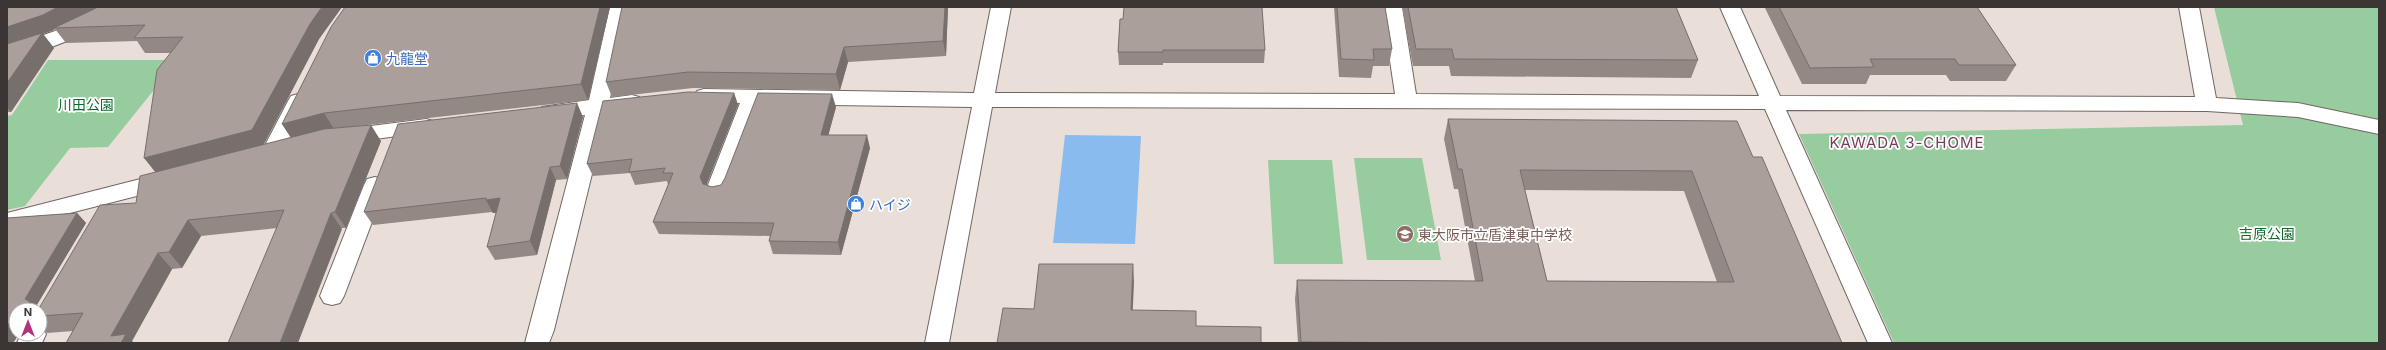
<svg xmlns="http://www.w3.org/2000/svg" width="2386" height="350" font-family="Inter,'Noto Sans JP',sans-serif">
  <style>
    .green { fill: #97cc9f }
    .water { fill: #89bbef }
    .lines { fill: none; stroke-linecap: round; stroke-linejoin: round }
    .minor-casing { stroke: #716762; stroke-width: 2 }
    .minor { fill: #fff; fill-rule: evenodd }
    .wall { fill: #928984; fill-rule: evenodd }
    .shaded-wall { fill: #776f6c }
    .building { fill: #aa9f9a; stroke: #776f6c; fill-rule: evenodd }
    .labels { text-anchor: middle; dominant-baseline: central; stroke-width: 3.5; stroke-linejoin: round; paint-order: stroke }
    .shop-label { font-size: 14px; fill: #366cbe; stroke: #fff; text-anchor: start }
    .park-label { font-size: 14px; fill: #0e692d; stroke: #fff }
    .education-label { font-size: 14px; fill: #785e54; stroke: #fff; text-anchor: start }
    .neighbourhood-label { font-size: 15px; letter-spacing: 1px; fill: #7b3a5d; stroke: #fff }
  </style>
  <rect width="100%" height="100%" fill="#eaded8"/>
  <path class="green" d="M2214 7H2379V343H1894L1799 134 2243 125Z
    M48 60H178L108 147 70 148 25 206 7 210V116L12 115Z
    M1354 158H1422L1441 260H1367Z
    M1268 160H1332L1343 264H1274Z"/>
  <path class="water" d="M1065 135 1141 136 1135 244 1053 243Z"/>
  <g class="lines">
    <defs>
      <path id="minor" d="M101 7H124C108 30 34 54 7 61V48L55 31Z
        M610 7H630L610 98 632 95 639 97 642 102 639 107 607 112 554 330 549 343H525L585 115 549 119 542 117 539 112 542 107 589 100Z
        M991 7H1011L995 93 1395 94 1382 7H1402L1416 94 1759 96 1720 7H1740L1780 96 2195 97 2179 7H2199L2216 98 2298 103 2379 120V134L2298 117 2207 111 1786 110 1892 343H1868L1765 109 992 107 949 343H925L972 107 761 104 728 190 725 196 717 198 709 196 706 190 740 103 697 101 694 96 697 91 704 89 974 93Z
        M298 94 305 96 308 101 283 153 280 158 272 161 264 158 261 153 288 101 291 96Z
        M426 119 433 121 437 126 433 131 347 143 339 141 336 136 339 131 347 129Z
        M168 172 176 174 179 180 176 186 7 229V213Z
        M375 177 383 179 386 185 344 296 340 303 332 305 324 303 320 296 364 185 367 179Z
        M40 326 46 334 42 343H17L21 334H40Z"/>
    </defs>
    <use href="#minor" class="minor-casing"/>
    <use href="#minor" class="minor"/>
  </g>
  <path class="wall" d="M7 7H342L319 39 263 145 291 138 282 124 345 7H610L588 100 341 128 381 141 346 228H277L201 236 182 268 172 269 132 341 134 343H66L73 331 47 333 40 326V310L136 203 155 173 171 53H145L137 41 66 43 55 29 43 34 54 48 11 112H7Z
    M948 7 946 56 848 62 840 90 693 88 612 97 606 82Z
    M1334 7H1385L1392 49 1389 66H1373L1371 78 1339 77Z
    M1402 7H1676L1698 60 1691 78 1451 76 1449 66H1413Z
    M1765 7H1977L2016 65 2006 81H1950L1946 75H1870L1866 84H1802L1765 8Z
    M1120 19 1265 50 1264 63H1163V65H1119L1118 52Z
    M734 93 738 105 706 185 712 187 721 185 836 107 828 135 870 148 841 255 773 254 769 241 770 236 659 234 653 222 668 185 667 181 635 185 630 173 593 176 587 164Z
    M583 117 567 179 556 180 537 255 495 260 487 247 496 213H493L492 212 373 225 364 212Z
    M1448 119 1753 157 1842 343H1298L1295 299 1297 280 1475 281 1458 189H1454L1444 139ZM1525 190 1684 191 1717 282 1547 281Z
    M77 213 86 223 35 308 37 310H16V334H19L13 343H7V218Z"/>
  <path class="shaded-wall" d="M58 7H98L58 28H54V30L43 34 54 48 11 112 7 107V27Z
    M322 7H342L319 39 263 146 156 173 144 158 310 24Z
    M600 7H610L588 100 581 84Z
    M945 7H948L946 56 943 41Z
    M844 47 848 62 840 90 836 74Z
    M734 93 738 105 705 189 700 177Z
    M832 94 836 107 825 148 821 135Z
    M577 103 583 117 567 179 560 166Z
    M324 113 334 129 292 139 282 124Z
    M371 125 381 141 346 228 335 212Z
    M867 135 870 148 841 255 838 242Z
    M550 167 556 180 537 255 530 241Z
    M500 198 508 211 493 213 486 200Z
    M77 213 86 223 35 308 37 310H28L25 299Z
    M331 213 342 229 298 343H280Z
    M188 220 201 236 182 268 169 252Z
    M158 253 172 269 132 341 134 343H118L111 336Z
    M1133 264 1134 282 1132 328 1131 310Z
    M9 323 16 330V334H19L13 343H7V327Z"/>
  <path class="building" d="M7 7H58L43 15 7 27Z
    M98 7H322L310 24 252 130 144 158 157 70 183 37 134 38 145 25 54 28 92 10Z
    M345 7H600L581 84 324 113 282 124 331 27Z
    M622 7H945L943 41 844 47 836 74 688 72 606 82Z
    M1124 7H1262L1265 50H1163V52H1118L1120 19H1123Z
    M1337 7H1385L1392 49H1373L1374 60 1341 59Z
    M1408 7H1676L1698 60 1454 59 1452 49H1416Z
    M1779 7H1977L2016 65H1959L1955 59H1870L1874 67 1810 68Z
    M42 33 7 83V44Z
    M688 92 734 93 700 177 703 184 712 187 721 185 725 178 758 93 832 94 821 135H867L838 242 769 241 774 223 653 222 673 173H663L665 168 629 172 632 159 587 164 603 101Z
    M577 103 560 166 550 167 530 241 487 247 500 198 486 200V198L364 212 398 124Z
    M1448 119 1737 121 1753 157H1762L1842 343H1469L1301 342 1297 280 1483 281 1462 169H1458ZM1520 170 1692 171 1734 282 1547 281Z
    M371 125 335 212 331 213 280 343H228L284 210 188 220 169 252 158 253 111 336 126 334 121 343H66L83 313 40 316V310H38L100 205 136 203 140 176 324 129Z
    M77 213 25 299 29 301 28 310H16V323H9L7 327V218Z
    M1039 264H1133L1131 310 1196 311V326L1261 327V343H997L1003 308 1034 309Z"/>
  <defs>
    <symbol id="shop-disc" viewBox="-11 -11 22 22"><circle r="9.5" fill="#3f7fe0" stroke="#fff"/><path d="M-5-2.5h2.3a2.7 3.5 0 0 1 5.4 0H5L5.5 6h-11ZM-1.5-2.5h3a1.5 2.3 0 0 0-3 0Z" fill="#fff"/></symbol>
    <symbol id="school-disc" viewBox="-11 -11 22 22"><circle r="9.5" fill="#8d6e63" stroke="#fff"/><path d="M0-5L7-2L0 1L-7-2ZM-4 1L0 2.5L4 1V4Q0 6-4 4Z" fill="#fff"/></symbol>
  </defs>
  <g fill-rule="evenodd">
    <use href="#shop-disc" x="363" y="48" width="20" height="20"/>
    <use href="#shop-disc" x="846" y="194" width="20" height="20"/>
    <use href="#school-disc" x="1395" y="224" width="20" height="20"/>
  </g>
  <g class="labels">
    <g class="shop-label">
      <text x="386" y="58">九龍堂</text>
      <text x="869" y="204">ハイジ</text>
    </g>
    <g class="park-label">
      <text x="86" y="104">川田公園</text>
      <text x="2267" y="233">吉原公園</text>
    </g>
    <g class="education-label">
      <text x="1418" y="234">東大阪市立盾津東中学校</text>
    </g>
    <g class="neighbourhood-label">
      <text x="1907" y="142">KAWADA 3-CHOME</text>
    </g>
  </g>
  <rect width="2386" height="350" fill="none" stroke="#3b3634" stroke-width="16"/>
  <g transform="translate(28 322)"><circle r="19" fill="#ffffff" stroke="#b1afae"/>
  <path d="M0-3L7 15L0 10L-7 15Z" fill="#b2327e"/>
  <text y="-6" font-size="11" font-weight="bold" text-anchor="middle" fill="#3b3634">N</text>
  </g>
</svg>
